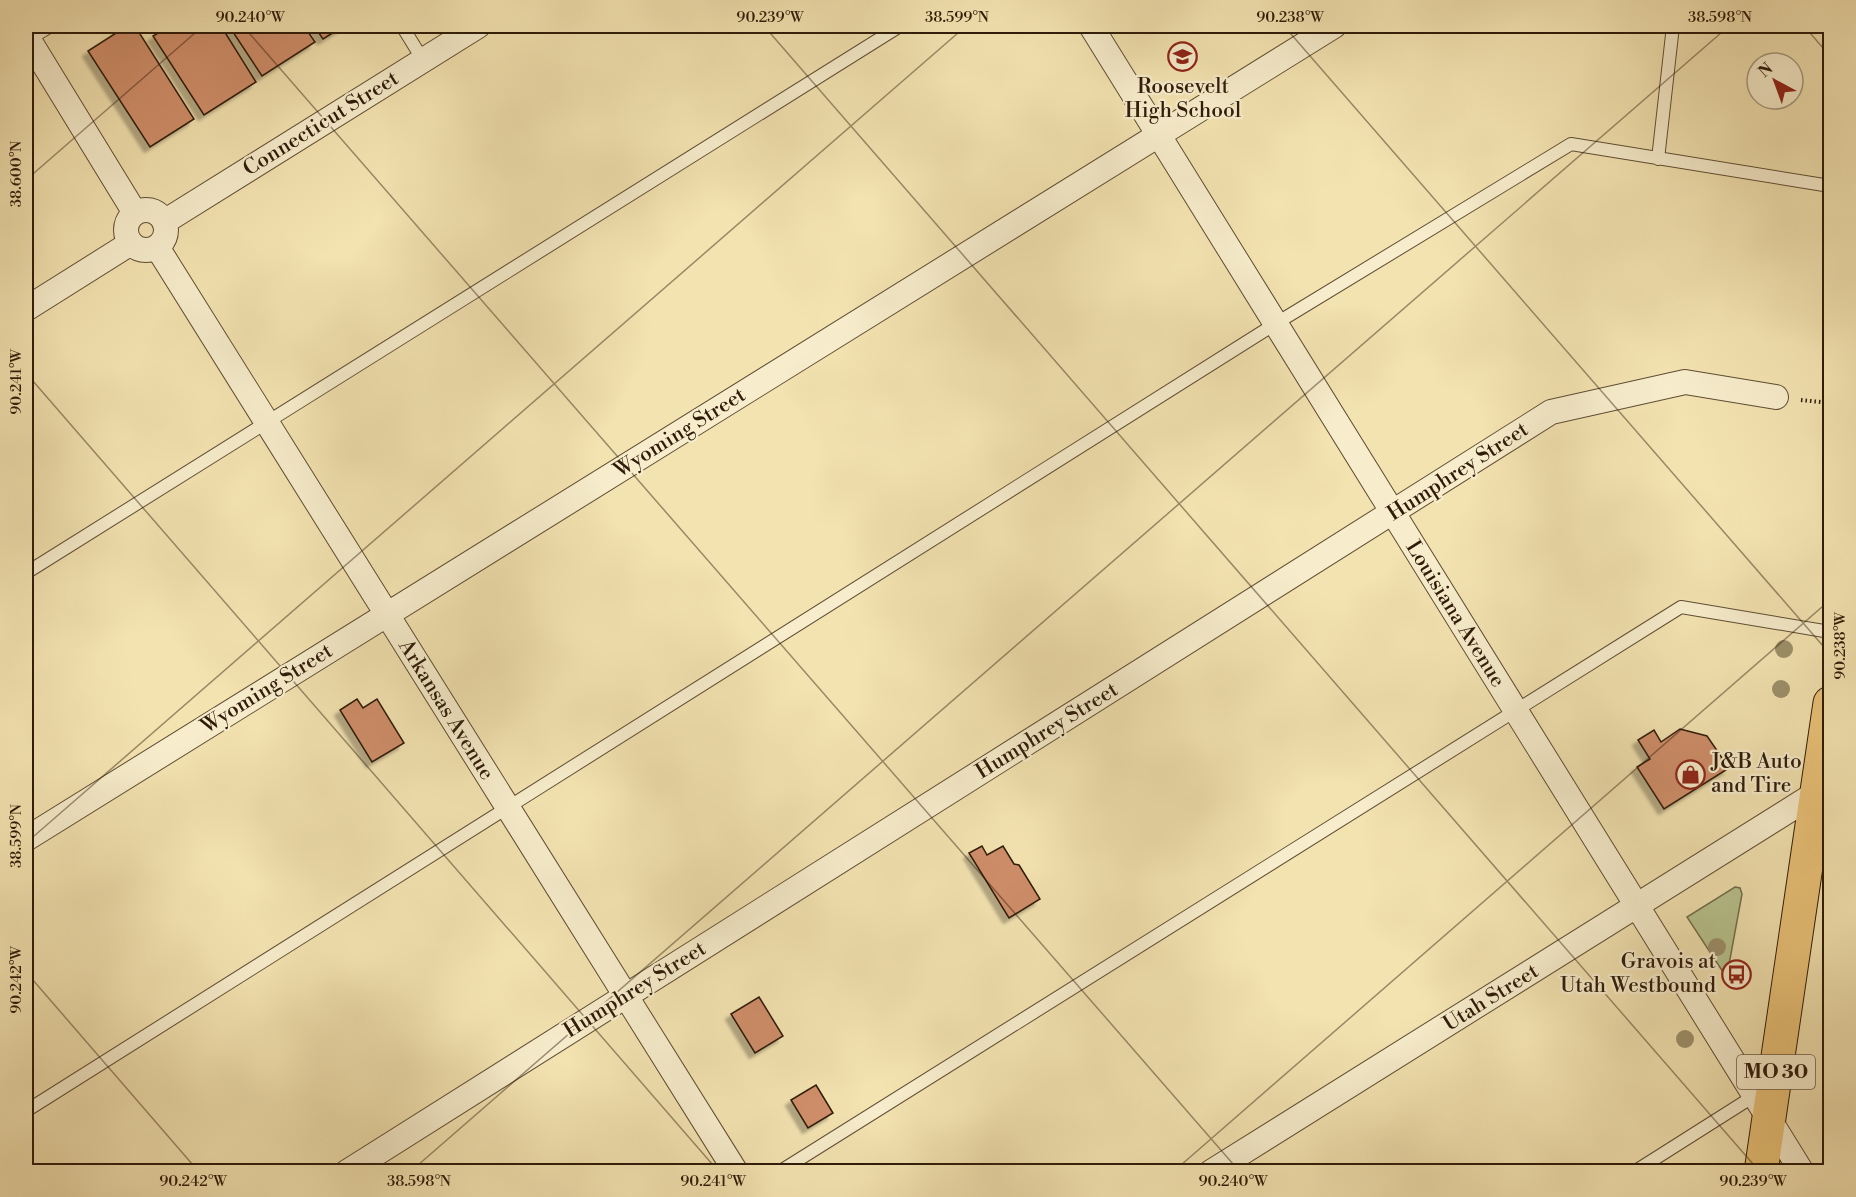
<svg xmlns="http://www.w3.org/2000/svg" width="1856" height="1197" font-family="'Libre Bodoni',serif">
  <style>
    .green { fill: #b8c48e; stroke: #73704c; stroke-width: 1.5 }
    .building { fill: #cf8e6b; stroke: #2e1b09; stroke-width: 1.5; filter: url(#shadow) }
    .lines { fill: none; stroke-linecap: round; stroke-linejoin: round }
    .service-casing { stroke: #5f4d33; stroke-width: 14 }
    .minor-casing { stroke: #5f4d33; stroke-width: 26 }
    .primary-casing { stroke: #2e1b09; stroke-width: 35 }
    .path { stroke: #2e1b09; stroke-width: 4; stroke-dasharray: 1.5 3; stroke-linecap: butt }
    .service { stroke: #f7edcc; stroke-width: 12 }
    .minor { stroke: #f7edcc; stroke-width: 24 }
    .primary { stroke: #eac278; stroke-width: 33 }
    .tree { fill: #9d916b }
    .ticks { fill: none; stroke: #2e1b09; stroke-width: 1.5; stroke-opacity: 0.45 }
    .labels { text-anchor: middle; dominant-baseline: central; stroke-width: 4.5; stroke-linejoin: round; paint-order: stroke }
    .shield { fill: #f7edcc; stroke: #6a5a44; stroke-width: 1.5 }
    .shield-label { font-size: 20px; font-weight: bold; fill: #2e1b09 }
    .poi-label { font-size: 21px; fill: #2e1b09; stroke: #f7edcc }
    .street-label { font-size: 21px; fill: #2e1b09; stroke: #f7edcc }
    .neatline { fill: none; stroke: #2e1b09; stroke-width: 2 }
    .ticks-label { font-size: 15px; text-anchor: middle; fill: #2e1b09 }
  </style>
  <defs>
    <filter id="shadow"><feDropShadow dx="-5.5" dy="5.5" stdDeviation="1.5" flood-color="#0004"/></filter>
  </defs>
  <rect width="100%" height="100%" fill="#f3e3b1"/>
  <filter id="stains"><feTurbulence type="fractalNoise" baseFrequency=".00333" numOctaves="4"/><feColorMatrix values="0 0 0 0 .2 0 0 0 0 .09 0 0 0 0 .02 0 0 0 .5 -.17"/></filter>
  <radialGradient id="worn" r=".72"><stop offset=".6" stop-color="#630" stop-opacity="0"/><stop offset="1" stop-color="#630" stop-opacity=".3"/></radialGradient>
  <path class="green" d="M1735 887 1740 888 1742 894 1728 970 1723 972 1687 917Z"/>
  <path class="building" d="M127 26H135L194 119 150 147 88 51Z
    M170 26H221L256 82 204 115 153 36Z
    M229 26H304L315 42 262 76Z
    M314 26H344L323 39Z
    M357 699 363 708 377 699 404 743 372 762 340 710Z
    M1680 729 1707 736 1729 768 1664 809 1637 767 1650 759 1638 740 1654 730 1661 742Z
    M982 846 987 855 1003 846 1014 864 1019 865 1040 899 1009 918 969 853Z
    M759 997 783 1036 755 1053 731 1014Z
    M816 1085 833 1113 808 1128 791 1100Z"/>
  <g class="lines">
    <defs>
      <path id="service" d="M402 26 423 60
        M27 40 51 26
        M1658 159 1673 26
        M26 573 900 26
        M26 1111 1275 324 1571 144 1830 186
        M779 1172 1681 607 1830 632
        M1634 1172 1754 1096"/>
      <path id="minor" d="M1091 26 1802 1172
        M26 35 135 213
        M126 230a20 20 0 1 1 40 0a20 20 0 1 1-40 0Z
        M164 222 478 26
        M157 247 736 1172
        M26 309 131 243
        M26 839 1334 26
        M347 1172 1551 412 1685 382 1776 397
        M1211 1172 1826 787"/>
      <path id="primary" d="M1761 1172 1830 703"/>
    </defs>
    <use href="#service" class="service-casing"/>
    <use href="#minor" class="minor-casing"/>
    <use href="#primary" class="primary-casing"/>
    <path class="path" d="M1801 400 1830 403"/>
    <use href="#service" class="service"/>
    <use href="#minor" class="minor"/>
    <use href="#primary" class="primary"/>
  </g>
  <g class="tree">
    <circle cx="1784" cy="649" r="9"/>
    <circle cx="1781" cy="689" r="9"/>
    <circle cx="1717" cy="947" r="9"/>
    <circle cx="1685" cy="1039" r="9"/>
  </g>
  <path class="ticks" d="M243 26 1240 1172M764 26 1760 1172M1284 26 1830 654M1804 26 1830 56M26 180 203 26M26 373 719 1172M26 843 966 26M26 972 199 1172M410 1172 1729 26M1173 1172 1830 600"/>
  <defs>
    <symbol id="school-ring" viewBox="-11 -11 22 22"><circle r="9.5" fill="#f7edcc" stroke="#8f2418" stroke-width="1.5"/><path d="M0-5L7-2L0 1L-7-2ZM-4 1L0 2.5L4 1V4Q0 6-4 4Z" fill="#8f2418"/></symbol>
    <symbol id="shop-ring" viewBox="-11 -11 22 22"><circle r="9.5" fill="#f7edcc" stroke="#8f2418" stroke-width="1.5"/><path d="M-5-2.5h2.3a2.7 3.5 0 0 1 5.4 0H5L5.5 6h-11ZM-1.5-2.5h3a1.5 2.3 0 0 0-3 0Z" fill="#8f2418"/></symbol>
    <symbol id="bus-ring" viewBox="-11 -11 22 22"><circle r="9.5" fill="#f7edcc" stroke="#8f2418" stroke-width="1.5"/><path d="M-5-6H5V4H4V6H2V4H-2V6H-4V4H-5ZM-3.5-4V0h7V-4ZM-3.5 1.2v1.5H-2V1.2ZM2 1.2v1.5H3.5V1.2Z" fill="#8f2418"/></symbol>
  </defs>
  <g fill-rule="evenodd">
    <use href="#school-ring" x="1166" y="40" width="33" height="33"/>
    <use href="#shop-ring" x="1674" y="758" width="33" height="33"/>
    <use href="#bus-ring" x="1720" y="958" width="33" height="33"/>
  </g>
  <g class="labels">
    <rect class="shield" x="1737" y="1055" width="78" height="34" rx="4.5"/>
    <g class="shield-label">
      <text x="1776" y="1072">MO 30</text>
    </g>
    <g class="poi-label">
      <text x="1183" y="87">Roosevelt<tspan x="1183" dy="24">High School</tspan></text>
      <text x="1711" y="762" text-anchor="start">J&amp;B Auto<tspan x="1711" dy="24">and Tire</tspan></text>
      <text x="1716" y="962" text-anchor="end">Gravois at<tspan x="1716" dy="24">Utah Westbound</tspan></text>
    </g>
    <g class="street-label">
      <text transform="translate(321 124) rotate(-32)">Connecticut Street</text>
      <text transform="translate(680 433) rotate(-32)">Wyoming Street</text>
      <text transform="translate(1458 472) rotate(-33)">Humphrey Street</text>
      <text transform="translate(1455 614) rotate(58)">Louisiana Avenue</text>
      <text transform="translate(267 689) rotate(-32)">Wyoming Street</text>
      <text transform="translate(446 710) rotate(58)">Arkansas Avenue</text>
      <text transform="translate(1047 731) rotate(-32)">Humphrey Street</text>
      <text transform="translate(635 990) rotate(-32)">Humphrey Street</text>
      <text transform="translate(1491 998) rotate(-32)">Utah Street</text>
    </g>
  </g>
  <rect width="1856" height="1197" fill="none" stroke="#f3e3b1" stroke-width="66"/>
  <g transform="translate(1775 81) rotate(319)"><circle r="28" fill="#f7edcc" stroke="#a7997e" stroke-width="1.5"/>
  <path d="M0-4.5L10 22L0 15L-10 22Z" fill="#8f2418"/>
  <text y="-9" font-size="16" font-weight="bold" text-anchor="middle" fill="#2e1b09">N</text>
  </g>
  <rect x="33" y="33" width="1790" height="1131" class="neatline"/>
  <g class="ticks-label">
    <text x="250" y="22">90.240°W</text>
    <text x="770" y="22">90.239°W</text>
    <text x="957" y="22">38.599°N</text>
    <text x="1290" y="22">90.238°W</text>
    <text x="1720" y="22">38.598°N</text>
    <text transform="translate(16 174) rotate(-90)" y="5">38.600°N</text>
    <text transform="translate(16 382) rotate(-90)" y="5">90.241°W</text>
    <text transform="translate(1840 646) rotate(-90)" y="5">90.238°W</text>
    <text transform="translate(16 836) rotate(-90)" y="5">38.599°N</text>
    <text transform="translate(16 980) rotate(-90)" y="5">90.242°W</text>
    <text x="193" y="1186">90.242°W</text>
    <text x="419" y="1186">38.598°N</text>
    <text x="713" y="1186">90.241°W</text>
    <text x="1233" y="1186">90.240°W</text>
    <text x="1753" y="1186">90.239°W</text>
  </g>
  <rect width="100%" height="100%" filter="url(#stains)"/>
  <rect width="100%" height="100%" fill="url(#worn)"/>
</svg>
